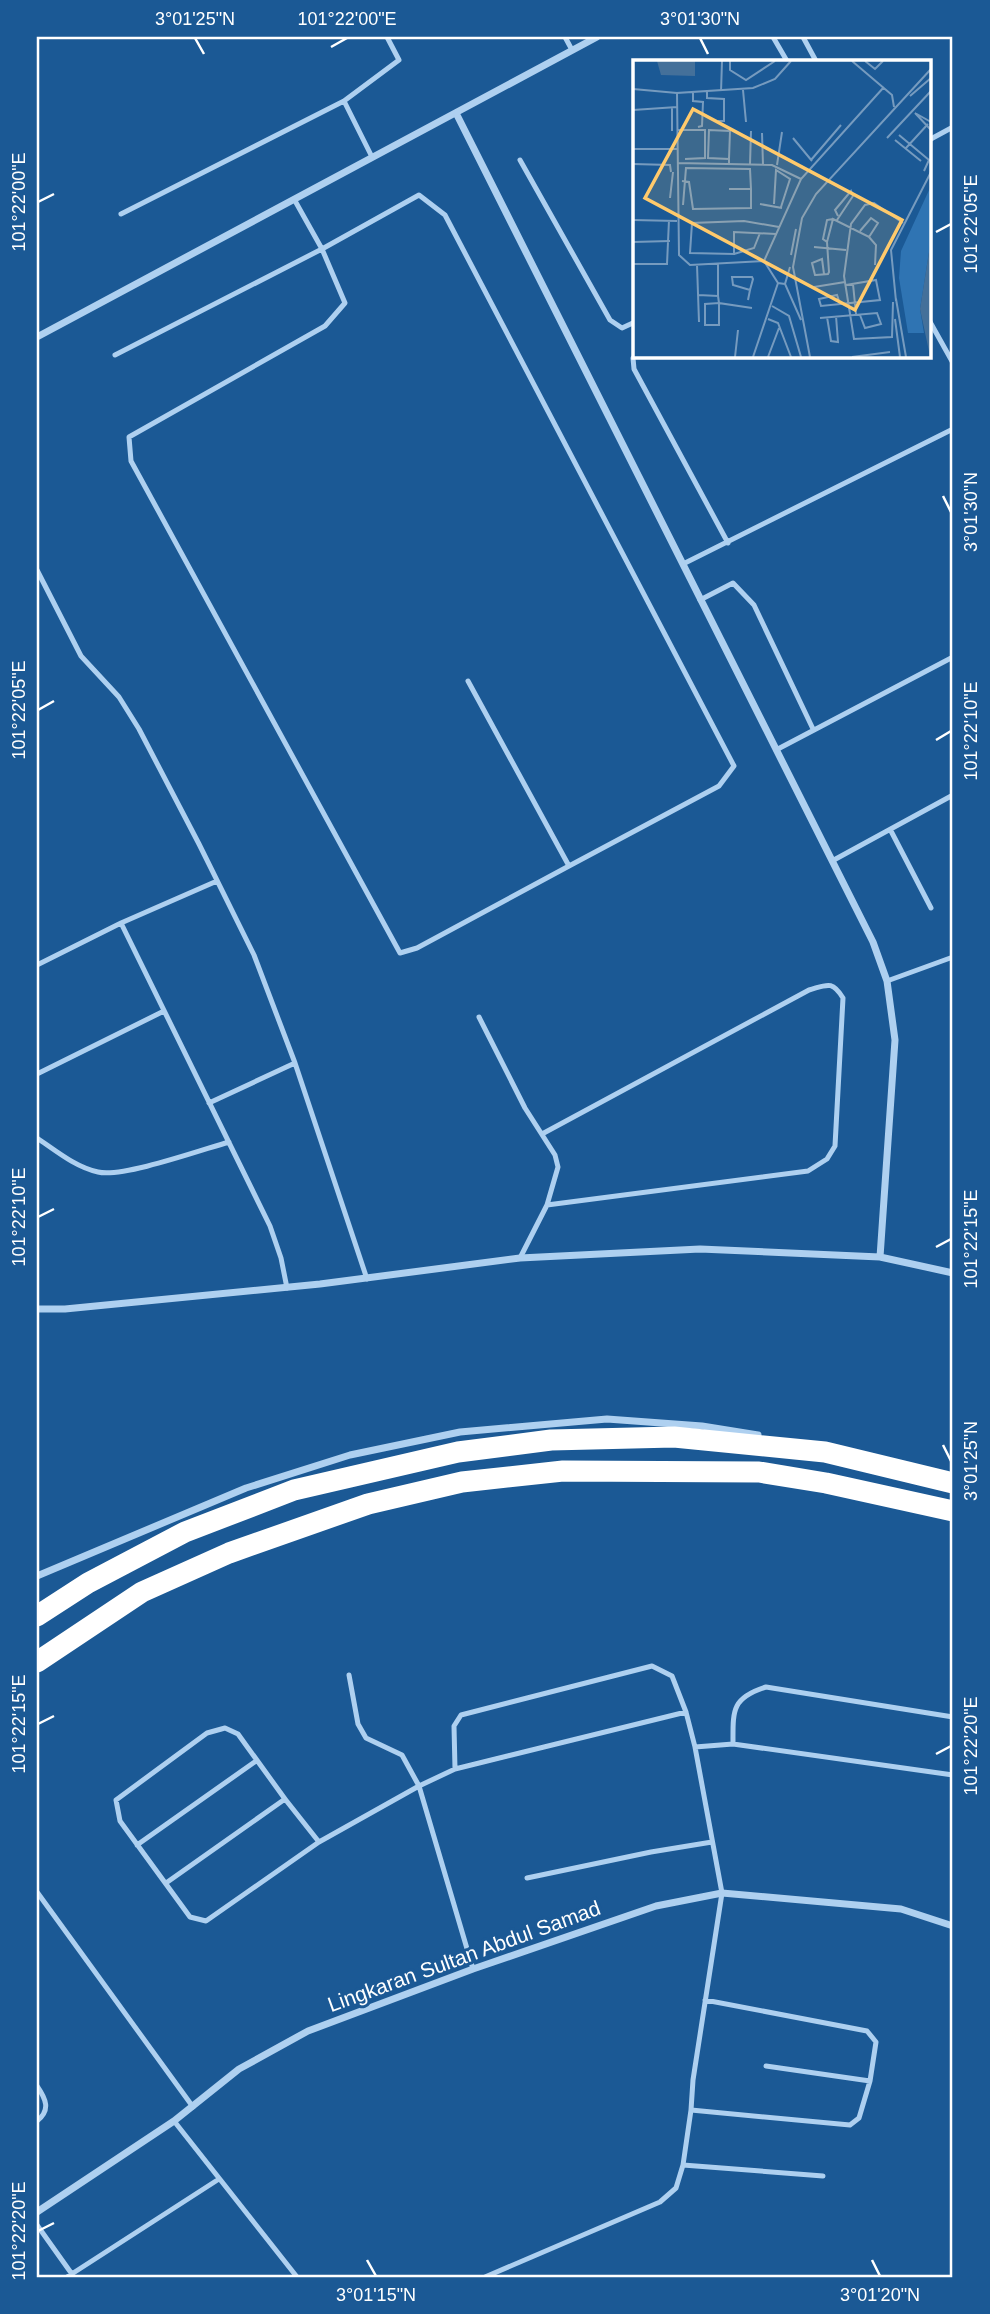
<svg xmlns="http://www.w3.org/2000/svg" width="990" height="2314" font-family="Arial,sans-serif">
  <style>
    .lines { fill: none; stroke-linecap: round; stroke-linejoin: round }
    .service { stroke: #aed0f0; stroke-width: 5 }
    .minor { stroke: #aed0f0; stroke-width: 7 }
    .motorway { stroke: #fff; stroke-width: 21 }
    .ticks { fill: none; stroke: #fff; stroke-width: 2.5 }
    .labels { text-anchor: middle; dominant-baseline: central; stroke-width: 6; stroke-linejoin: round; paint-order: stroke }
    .street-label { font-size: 21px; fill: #fff; stroke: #1b5995 }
    .inset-road { fill: none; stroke: #769bbf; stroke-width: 2 }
    .view { fill: #ffca6c; fill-opacity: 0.15; stroke: #ffca6c; stroke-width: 3.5 }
    .inset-edge { fill: none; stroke: #fff; stroke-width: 3.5 }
    .neatline { fill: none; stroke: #fff; stroke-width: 2.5 }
    .ticks-label { font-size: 18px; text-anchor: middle; fill: #fff }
  </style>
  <rect width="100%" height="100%" fill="#1b5995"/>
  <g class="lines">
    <path class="service" d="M565 37 572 50
      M773 37 787 61
      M803 37 816 61
      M344 101 399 60 387 37
      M929 140 953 127
      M520 160 610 320 622 328 635 322
      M294 199 322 249 345 303 325 326 129 437 131 461 400 953 417 948 569 866
      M121 214 344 101 372 157
      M929 320 953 363
      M115 355 322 249 419 195 445 215 734 766 719 786 569 866 468 681
      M638 355 633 358 634 369 728 543
      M683 564 953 429
      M37 570 81 656 119 697 139 729 199 844 254 955 295 1063 367 1279
      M700 600 733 583 754 605 813 729
      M776 750 953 657
      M891 831 931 908
      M832 861 953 795
      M121 923 217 881
      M37 965 121 923 270 1226 281 1258 287 1288
      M887 981 953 957
      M479 1017 525 1108 555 1155 558 1167 547 1205 520 1258
      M37 1074 164 1011
      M209 1103 295 1063
      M542 1134 809 990C827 985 832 980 843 998L835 1146 827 1159 808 1171 547 1205
      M37 1138C55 1150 75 1167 98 1172 122 1178 201 1150 229 1142
      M349 1675 358 1724 366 1738 402 1755 419 1786 473 1969
      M733 1744C733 1711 731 1698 766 1687L953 1717
      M695 1747 733 1744 953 1775
      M455 1769 454 1726 461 1715 652 1666 672 1676 686 1712
      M285 1799 319 1842
      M137 1845 256 1761
      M527 1878 651 1852 712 1842
      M166 1883 285 1799 238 1734 225 1728 207 1733 116 1800 120 1821 190 1917 206 1921 319 1842 419 1786 455 1769 686 1712 695 1747 722 1893 693 2080 691 2110 850 2125 859 2118 870 2081 876 2042 867 2031 705 2000
      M37 1892 193 2107
      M766 2066 870 2081
      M37 2086C46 2099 51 2110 37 2121
      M174 2121 297 2277
      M683 2165 823 2176
      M37 2225 74 2277
      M67 2277 219 2179
      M485 2277 660 2202 676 2188 683 2165 691 2110"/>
    <path class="minor" d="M456 113 873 942 887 981 895 1040 880 1257
      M37 337 597 37
      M37 1309H65L320 1284 520 1258 700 1249 880 1257 953 1273
      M37 1576 246 1488 350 1455 460 1432 607 1419 702 1426 758 1435
      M37 2212 174 2121 239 2069 308 2031 473 1969 656 1906 722 1893 901 1909 953 1926"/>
    <path class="motorway" d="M37 1616 88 1583 185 1532 294 1490 458 1452 551 1440 674 1437 825 1452 953 1483
      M37 1662 142 1592 229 1553 368 1504 462 1482 563 1471 759 1472 826 1483 953 1511"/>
  </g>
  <path class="ticks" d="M195 38 204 54M700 38 708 54M331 47 347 38M38 202 54 194M936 232 951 224M943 496 951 512M38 710 54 701M936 740 951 731M38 1217 54 1209M936 1247 951 1239M943 1445 951 1461M38 1724 54 1716M936 1754 951 1746M38 2231 54 2223M367 2260 376 2276M872 2260 880 2276"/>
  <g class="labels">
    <g class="street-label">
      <text transform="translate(464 1956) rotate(-20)">Lingkaran Sultan Abdul Samad</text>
    </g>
  </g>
  <g transform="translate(633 60)">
    <rect width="298" height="298" fill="#1b5995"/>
    <path d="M297 128V186L287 249 291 273H275L266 218 268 191Z" fill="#2f74b3"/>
    <path d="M24 1H62V16L28 15ZM297 186 298 296H297L287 249Z" fill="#44709a"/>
    <path class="inset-road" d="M97 1V10L113 20 142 1M219 1 259 35 261 47M232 1 242 9 250 1M0 29 44 33M110 30 113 62M74 32V38L91 39V61H85M88 32 89 1M60 33V41L70 42 69 66 65 67M277 36 298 18M0 50 44 47M298 62 282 53 298 70M44 70H72V98L52 99M39 71V47M129 73 130 105M266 75 296 100 291 111M160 78 179 101M254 78 298 31M262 80 288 101M273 88 295 64M0 89H44M178 100 208 65M44 103 139 105 168 119M0 104 37 105 38 112M96 104V99L97 71 76 70 75 98 96 99M117 104 118 71M144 105 149 72M49 121 56 122 60 149 118 148V129M37 138 40 112M127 144 149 148M141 144 143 110 157 119 148 147M50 145 53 108 117 109 118 129H96M0 160 44 161M204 160 220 136 218 131 202 150 205 156M143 174 101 172V194L57 193 59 163 111 161 146 167M236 177 243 185 242 205M0 182 37 181M194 182 190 179 194 160 200 159M181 187 213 190M101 194 121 188 127 173M158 195 163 169M131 201 168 119 251 27M0 204H34L36 160M64 205 66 262M157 207 152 224 168 260M191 214 189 199 179 203 182 215H183L195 214 196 212 194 182 200 159 236 177 245 163 238 158 227 171M152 224 145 223 131 201 57 205 46 195 44 33 120 28 142 19 158 1M220 224 223 254M181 227 212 222M65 235 85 236V204M85 236 86 243 119 248M263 239 273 297M115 240 117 230 120 219 119 217H99L100 225 117 230M263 241 258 190 298 112M260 242 259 277 221 279 211 216 218 164 232 145 241 143 270 163M207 244 204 235 186 239 188 246 247 240 243 220 213 225M139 246 156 256 168 297M194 257 198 281 205 282 203 256M187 258 244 253 248 264 232 268 227 255M135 259 145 263 158 297M262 259 267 297M86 265H72V244L86 243V266M102 297 105 270M120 297 145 223M135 297 146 268M177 297 160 207 169 158 183 134 298 9M219 297 257 292"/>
    <path class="view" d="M60 49 269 160 222 250 12 138Z"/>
    <rect width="298" height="298" class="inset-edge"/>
  </g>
  <rect width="990" height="2314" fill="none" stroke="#1b5995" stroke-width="77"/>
  <rect x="38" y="38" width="913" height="2238" class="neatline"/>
  <g class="ticks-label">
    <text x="195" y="25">3°01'25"N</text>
    <text x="347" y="25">101°22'00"E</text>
    <text x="700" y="25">3°01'30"N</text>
    <text transform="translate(19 202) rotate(-90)" y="6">101°22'00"E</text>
    <text transform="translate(971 224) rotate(-90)" y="6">101°22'05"E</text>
    <text transform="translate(971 512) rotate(-90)" y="6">3°01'30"N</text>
    <text transform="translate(19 710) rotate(-90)" y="6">101°22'05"E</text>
    <text transform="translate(971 731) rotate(-90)" y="6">101°22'10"E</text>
    <text transform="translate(19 1217) rotate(-90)" y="6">101°22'10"E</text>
    <text transform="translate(971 1239) rotate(-90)" y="6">101°22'15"E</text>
    <text transform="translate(971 1461) rotate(-90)" y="6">3°01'25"N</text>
    <text transform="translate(19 1724) rotate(-90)" y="6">101°22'15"E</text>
    <text transform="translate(971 1746) rotate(-90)" y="6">101°22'20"E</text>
    <text transform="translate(19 2231) rotate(-90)" y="6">101°22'20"E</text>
    <text x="376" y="2301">3°01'15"N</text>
    <text x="880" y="2301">3°01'20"N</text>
  </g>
</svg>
